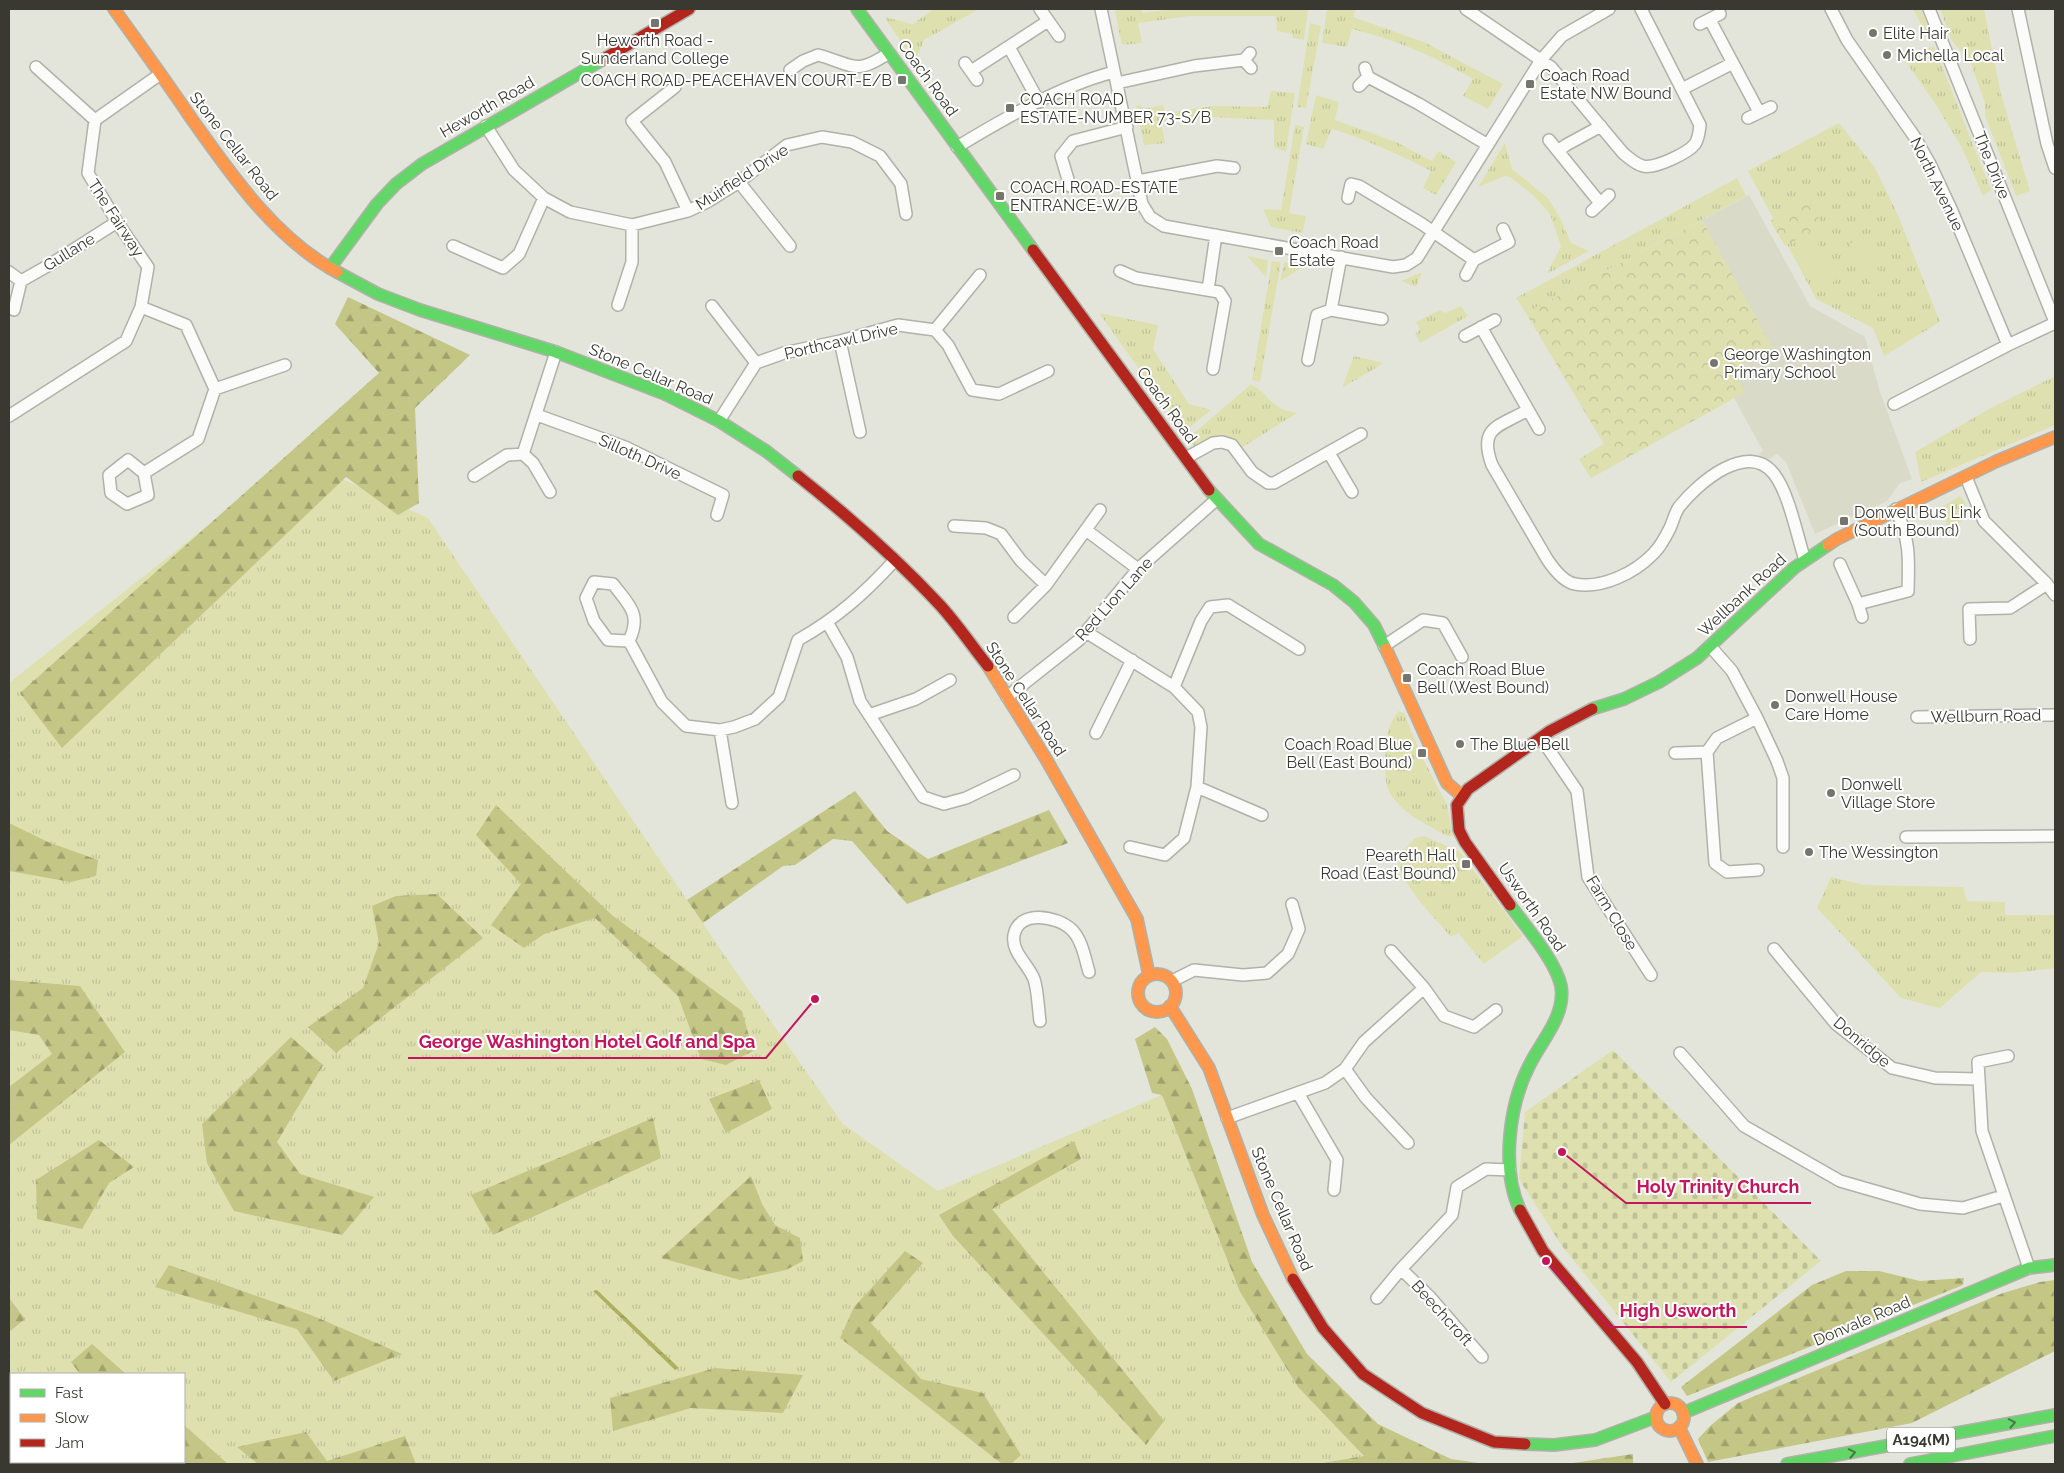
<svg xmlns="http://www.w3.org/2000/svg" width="2064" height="1473" font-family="Raleway,sans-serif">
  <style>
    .built { fill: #d9dac8 }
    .grass { fill: url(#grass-tufts); fill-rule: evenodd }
    .forest { fill: url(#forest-firs) }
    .cemetery { fill: url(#cemetery-stones) }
    .park { fill: url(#park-crowns) }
    .pitch { fill: #dee1af }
    .water { fill: url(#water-ripples) }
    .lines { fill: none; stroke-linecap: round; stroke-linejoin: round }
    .street-casing { stroke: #b0b1a9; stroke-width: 14 }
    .fast-casing { stroke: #b0b1a9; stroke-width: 14 }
    .slow-casing { stroke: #b0b1a9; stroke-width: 14 }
    .jam-casing { stroke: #b0b1a9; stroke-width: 14 }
    .street { stroke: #fbfbf9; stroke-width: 11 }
    .fast { stroke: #63d668; stroke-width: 11 }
    .slow { stroke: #ff974d; stroke-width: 11 }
    .jam { stroke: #b3261e; stroke-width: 11 }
    .oneway { stroke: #4a7848 }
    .poi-dot { fill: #75756d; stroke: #fff; stroke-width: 2 }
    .labels { text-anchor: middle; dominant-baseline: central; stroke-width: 4; stroke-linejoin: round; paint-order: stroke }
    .shield { fill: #fff; stroke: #747470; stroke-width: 1 }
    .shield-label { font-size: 15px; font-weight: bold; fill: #393932 }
    .poi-label { font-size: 16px; fill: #393932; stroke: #fff; text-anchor: start }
    .street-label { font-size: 16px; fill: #393932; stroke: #fff }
    .leader { fill: none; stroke: #c2185b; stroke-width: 2 }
    .callout-dot { fill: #c2185b; stroke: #fff; stroke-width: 2 }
    .callout-label { font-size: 18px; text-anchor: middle; font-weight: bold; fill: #c2185b; stroke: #fff; stroke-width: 4; stroke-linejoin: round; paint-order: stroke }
  </style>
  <defs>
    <pattern id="grass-tufts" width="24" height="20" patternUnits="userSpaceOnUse" patternTransform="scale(1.25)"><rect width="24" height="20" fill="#dee1af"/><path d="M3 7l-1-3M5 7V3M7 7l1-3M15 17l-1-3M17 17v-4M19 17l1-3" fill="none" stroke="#bfc297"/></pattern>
    <pattern id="forest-firs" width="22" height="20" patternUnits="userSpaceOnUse" patternTransform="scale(1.25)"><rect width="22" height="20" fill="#c4c686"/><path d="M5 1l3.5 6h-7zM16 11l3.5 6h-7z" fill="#a0a26e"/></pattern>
    <pattern id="cemetery-stones" width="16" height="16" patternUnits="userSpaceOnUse" patternTransform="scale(1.25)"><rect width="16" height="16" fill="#dee1af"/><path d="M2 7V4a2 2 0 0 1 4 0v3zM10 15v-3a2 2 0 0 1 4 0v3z" fill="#bfc297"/></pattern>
    <pattern id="park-crowns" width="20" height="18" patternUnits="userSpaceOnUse" patternTransform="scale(1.25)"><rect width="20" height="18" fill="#dee1af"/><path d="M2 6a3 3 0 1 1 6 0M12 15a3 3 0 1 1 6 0" fill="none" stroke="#bfc297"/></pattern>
    <pattern id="water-ripples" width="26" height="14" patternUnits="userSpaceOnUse" patternTransform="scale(1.25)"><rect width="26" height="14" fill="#aeb05f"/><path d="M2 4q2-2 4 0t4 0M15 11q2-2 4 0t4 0" fill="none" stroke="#8f904f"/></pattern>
  </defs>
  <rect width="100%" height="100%" fill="#e4e5da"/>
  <path class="built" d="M1749 195 1810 306 1865 337 1879 389 1912 479 1900 483 1887 501 1815 534 1786 462 1777 454 1767 460 1759 454 1763 451 1734 398 1591 478 1579 459 1604 444 1526 313Z"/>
  <path class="grass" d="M933 9H979L924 40 915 62 884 17 913 24Z
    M1117 9H1141L1143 13 1172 9H1308L1304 40 1293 38 1292 34 1277 31 1276 16H1190L1138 23 1142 43 1122 45 1115 12Z
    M1327 9H1356L1353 17 1424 42 1503 84 1488 109 1463 96 1473 79C1432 55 1398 41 1352 29L1347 47 1322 43Z
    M1913 9H1920L1931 31 1926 33Z
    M1940 9H1984L2001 94 2030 191 2016 196 1985 116V103L1970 61 1952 41Z
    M1310 23 1321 26 1306 108 1297 107Z
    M1934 46 1991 190 1983 196 1962 148 1938 108 1904 59Z
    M1271 91 1295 93 1286 152 1274 147V120L1210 117 1161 122 1165 143 1144 145 1136 106 1141 105 1143 109 1163 105 1165 113 1213 106 1267 107Z
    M1316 95 1339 102 1335 120 1396 142 1432 161 1439 151 1456 162 1436 195 1423 188 1431 171C1398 154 1367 140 1332 129L1323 149 1306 144Z
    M1839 123 1874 166 1898 215 1940 322 1884 356 1873 328 1816 299 1748 171Z
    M1295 125 1304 127 1289 213 1306 216 1303 233 1271 227 1263 209 1281 210Z
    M1505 143 1512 169 1548 198 1560 218 1571 243 1589 251 1547 274 1561 246 1550 214 1533 195 1510 177 1505 176 1478 187Z
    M1737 178 1746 196 1526 313 1516 298Z
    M1247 256 1268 260 1266 277Z
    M1272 261 1281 262 1260 382 1252 380Z
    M1284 262 1305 266 1280 281Z
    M1422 272 1416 287 1401 281Z
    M1461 306 1468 316 1420 343 1415 334 1420 330 1416 322 1440 310 1445 313Z
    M1099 313 1158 325 1153 349 1189 404 1211 410 1184 432Z
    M1354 356 1384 363 1342 388Z
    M2055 376V425L1921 482 1915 452 1989 409Z
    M1251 384C1271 395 1270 410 1297 413L1243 447C1219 432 1219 434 1194 446L1190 441 1192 435Z
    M294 457 428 518 723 953 843 1124 938 1191 1162 1095 1240 1292 1298 1387 1365 1456 1317 1464H9V683ZM11 1374H184V1462H11Z
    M1960 496 1964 501 1969 513 1948 534 1943 506Z
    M1398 711 1404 713 1421 755 1447 805 1453 836H1447C1427 825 1397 811 1388 789 1384 779 1386 765 1385 754 1385 739 1389 723 1398 711Z
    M1425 836 1460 852 1523 936 1484 964 1458 933 1451 937C1435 918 1397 882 1398 856L1415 838Z
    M1831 877 1864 885 1963 887 1967 901 2005 902V915H2054L2055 968 2014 973 1981 972 1940 1008 1901 998 1817 908Z"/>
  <path class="forest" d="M348 297 470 355 415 408 419 503 398 515 346 477 62 748 20 693 379 373 335 324Z
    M855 791 887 831 928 859 1049 810 1068 843 907 904 852 841 833 839 795 865 783 866 703 923 687 900Z
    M496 805 613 916 742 1011 753 1051 726 1065 701 1059 678 996 595 918 544 934 524 948 491 925 521 884 476 835Z
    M9 823 48 842 98 860 96 876 71 882 9 871Z
    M437 894 483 938 336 1053 308 1027 363 988 379 943 372 906 396 896Z
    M9 980 80 986 125 1052 9 1145V1087L52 1054 39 1035 9 1030Z
    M1155 1027 1167 1039 1192 1089 1252 1262 1307 1354 1378 1424 1451 1459 1485 1464H1317L1364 1456 1298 1387 1240 1292 1162 1095 1152 1093 1135 1039Z
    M291 1037 323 1065 277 1142 300 1174 374 1197 342 1235 234 1211 207 1163 202 1124Z
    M759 1080 772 1109 726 1133 709 1099Z
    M653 1118 661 1158 493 1235 471 1195Z
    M99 1140 134 1167 109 1183 82 1229 37 1219 36 1180Z
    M1074 1141 1081 1159 992 1209 1164 1421 1146 1445 953 1236 939 1215Z
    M751 1176 762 1204 775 1225 800 1238 803 1261 786 1270 740 1280 661 1258Z
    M905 1251 923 1263 871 1323 921 1379 983 1393 1021 1455 1011 1464H1002L840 1338 854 1307Z
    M169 1265 311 1315 402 1354 334 1381 297 1329 155 1287Z
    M1846 1271H1879L1920 1281 1964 1278 1963 1285 1687 1396 1681 1387 1812 1285Z
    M2055 1280V1351L1912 1423 1708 1462 1698 1439 1710 1426 1738 1403 2003 1293 2040 1282Z
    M9 1298 25 1319 9 1332Z
    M92 1344 126 1374H80L71 1362Z
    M715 1368 803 1375 783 1413 691 1408 613 1431 610 1398Z
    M184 1425 228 1464H144L142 1462H184Z
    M306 1432 327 1461 405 1436 416 1464H258L237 1447Z
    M1633 1454V1464H1566Z"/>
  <path class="cemetery" d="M1613 1050 1821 1261 1671 1382 1562 1246 1519 1179 1525 1112Z"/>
  <path class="park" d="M1807 201 1823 225 1785 246 1770 221Z
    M1702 220 1773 348C1755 351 1746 360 1735 374L1745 392 1591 478 1579 459 1604 444 1526 313Z"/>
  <path class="pitch" d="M1815 238 1837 280 1817 290 1795 249Z
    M1862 238 1888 289 1876 295 1850 244Z"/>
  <path class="water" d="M597 1290 679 1368 675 1370 593 1291Z"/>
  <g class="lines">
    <defs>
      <path id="street" d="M1040 9 1059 36
        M1101 9 1142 204 1150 217 1164 226 1393 267 1406 265 1417 258 1541 60 1562 36 1609 9
        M1466 9 1551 67 1623 153C1629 158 1635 164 1643 166 1655 169 1688 153 1695 144 1699 138 1699 132 1700 125L1641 9
        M1831 9 1847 40 1914 136 1930 164 1952 211 2008 345
        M1929 9 2055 322
        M2018 9 2047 144 2055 168
        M1710 20 1759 112
        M1700 24 1720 14
        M1009 47 1039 102
        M1250 53 1244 60 1251 68
        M965 63 977 80
        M36 67 95 120
        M790 70 803 61 818 55C855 65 854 76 889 53
        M971 71 1048 21
        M1368 77 1419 104 1488 145
        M1117 83 1194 66 1244 60
        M1359 86 1368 77 1365 68
        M675 87 632 121 665 162 688 211
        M1682 89 1733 63
        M1748 118 1771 107
        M486 126 514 170 544 198 570 212 632 225 688 211 707 202 739 182 787 145 822 137 852 142 880 156 901 184 906 214
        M1549 140 1600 203
        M957 147C1005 118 1060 86 1114 72
        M1558 151 1566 145 1601 126
        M1138 181 1217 166 1234 168
        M739 182 790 246
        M1070 186 1061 156 1073 141 1127 127
        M1348 198 1351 184 1359 186 1422 224 1474 260 1509 242 1503 229
        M1592 211 1609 195
        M453 246 503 268 519 254 544 198
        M1120 271 1136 278 1219 292 1225 301 1213 369
        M9 272 21 281 51 264 117 222
        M1466 275 1474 260
        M1208 290 1216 235
        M618 305 632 262V225
        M712 306 756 363
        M141 307 186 325 215 389 198 439 144 473 128 460 109 475 111 493 127 504 148 495 144 473
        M14 310 21 281
        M1331 310 1382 319
        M1481 327 1539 429
        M935 330 980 275
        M1465 336 1495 320
        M840 341 860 432
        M1308 360 1317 315 1331 310 1341 257
        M215 389 285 365
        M1894 404 2008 345 2055 323
        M1528 410C1498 427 1478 427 1492 465L1547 559C1553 568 1563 582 1575 584 1602 589 1635 573 1654 553 1660 547 1666 536 1670 528 1673 521 1675 513 1679 507 1698 483 1748 440 1774 474 1789 493 1797 536 1805 560
        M537 415 625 447 723 495 717 515
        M9 416 126 341 141 307 148 267 117 222 88 173 95 120 159 75
        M719 421 756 363 784 353 840 341 898 325 935 330 948 345 972 390 999 394 1048 371
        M1329 453 1352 492
        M523 454 556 352
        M1186 458 1213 443 1222 442 1232 445 1252 472 1268 483H1274L1361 434
        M474 476 507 455 523 454 533 463 550 492
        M1966 477 1984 521 2047 584 2055 595
        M954 526 986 528 1001 534 1021 561 1046 585
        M1086 530 1138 569
        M1840 564 1858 604 1908 591C1909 557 1910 541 1896 509
        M1858 604 1862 617
        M1014 617 1046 585 1100 510
        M827 622 847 657 860 701 923 797 944 804 966 798 1014 775
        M1086 632 1174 687 1198 712 1201 727 1197 787 1184 838 1165 855 1130 847
        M1970 639 1969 609 2010 608 2047 584
        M629 641C642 614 629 605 613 584L594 582 586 598 594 621 608 640 629 641 662 702 686 726 720 730 734 727 755 719 779 697 798 640C837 618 865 593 895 560
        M1384 646 1423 620 1443 623 1462 657
        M1710 646 1732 671 1757 718 1717 738 1707 752 1715 863 1727 872 1758 870
        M1174 687 1201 621 1210 607 1228 605 1299 649
        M1007 697 1079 640 1138 569 1217 499
        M869 715 916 699 950 680
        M1917 717 2055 715
        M1757 718 1777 761 1783 778V847
        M720 730 732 803
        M1096 733 1132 660
        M1541 738 1577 791 1588 877 1651 975
        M1675 753 1707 752
        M1197 787 1262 815
        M1906 837 2055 836
        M1774 949 1836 1024 1892 1068 1935 1078 1979 1079
        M1391 951 1424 988 1444 1016 1474 1027 1496 1010
        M1172 981 1194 970 1243 975 1267 973 1288 954 1299 929 1292 904
        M1040 1021C1038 1008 1038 991 1034 979 1028 964 1011 952 1014 935 1019 909 1058 916 1072 930 1082 940 1085 958 1089 972
        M1680 1053 1744 1126 1840 1181 1920 1204 1963 1208 2003 1196
        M2008 1056 1978 1062 1982 1131 2029 1268
        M1345 1069 1366 1098 1408 1143
        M1298 1093 1337 1160 1334 1190
        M1227 1118 1325 1083 1345 1069 1364 1042 1424 988
        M1401 1269 1430 1297 1482 1357
        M1377 1298 1401 1269 1452 1215 1457 1187 1486 1169 1510 1170"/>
      <path id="fast" d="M857 9 1033 250
        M330 268 377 204 396 184 422 164 602 60
        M337 272 378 294 420 310 556 352 665 394 719 421 766 451 798 476
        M1209 490 1259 544 1333 585 1354 602 1374 625 1386 649
        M1592 709 1624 699 1659 682 1697 658 1794 568 1828 545
        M1510 905C1525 926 1556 961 1561 986 1566 1016 1541 1041 1529 1066 1509 1105 1501 1170 1520 1210
        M1683 1413 2029 1268 2055 1265
        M1525 1444 1554 1445 1595 1440 1656 1417
        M1787 1464 2055 1415
        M1910 1464 2055 1436"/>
      <path id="slow" d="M114 9C140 45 166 81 191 118 231 174 274 238 337 272
        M1828 545 1837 539 1997 461 2055 437
        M1386 649 1447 783 1462 796
        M988 666 1046 759 1137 919 1149 975
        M1138 993a19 19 0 1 1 38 0a19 19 0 1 1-38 0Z
        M1170 1006 1209 1068 1263 1215 1293 1279
        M1656 1417a14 14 0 1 1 28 0a14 14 0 1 1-28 0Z
        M1679 1427 1697 1464"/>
      <path id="jam" d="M602 60 689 9
        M1033 250 1209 490
        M798 476C847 515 895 557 938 603 956 622 971 645 988 666
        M1510 905 1465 842 1459 830 1457 805 1468 789 1550 731 1592 709
        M1520 1210 1543 1251 1637 1362 1665 1404
        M1293 1279 1323 1328 1363 1374 1422 1413 1494 1442 1525 1444"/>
    </defs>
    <use href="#street" class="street-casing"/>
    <use href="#fast" class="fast-casing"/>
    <use href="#slow" class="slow-casing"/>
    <use href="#jam" class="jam-casing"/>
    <use href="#street" class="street"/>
    <use href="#fast" class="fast"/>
    <use href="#slow" class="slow"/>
    <use href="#jam" class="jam"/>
  </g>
  <defs><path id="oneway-chevron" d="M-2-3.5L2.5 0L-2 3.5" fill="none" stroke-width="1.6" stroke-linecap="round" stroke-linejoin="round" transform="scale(1.25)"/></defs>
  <g class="oneway">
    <use href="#oneway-chevron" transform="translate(2012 1423) rotate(-11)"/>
    <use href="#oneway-chevron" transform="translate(1852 1453) rotate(-11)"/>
  </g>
  <g class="poi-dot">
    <rect x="650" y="18" width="10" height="10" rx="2.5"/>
    <circle cx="1873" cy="33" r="5"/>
    <circle cx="1887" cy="55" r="5"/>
    <rect x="897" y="75" width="10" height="10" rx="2.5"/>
    <rect x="1525" y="79" width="10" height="10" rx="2.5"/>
    <rect x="1005" y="103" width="10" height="10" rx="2.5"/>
    <rect x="995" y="191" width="10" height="10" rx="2.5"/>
    <rect x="1274" y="246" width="10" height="10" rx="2.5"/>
    <circle cx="1714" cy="363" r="5"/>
    <rect x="1839" y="516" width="10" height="10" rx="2.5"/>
    <rect x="1402" y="673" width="10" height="10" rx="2.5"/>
    <circle cx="1775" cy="705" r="5"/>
    <circle cx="1460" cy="744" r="5"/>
    <rect x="1417" y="748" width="10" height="10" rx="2.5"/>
    <circle cx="1831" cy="793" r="5"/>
    <circle cx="1809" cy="852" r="5"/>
    <rect x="1461" y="859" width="10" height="10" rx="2.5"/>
  </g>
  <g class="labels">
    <rect class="shield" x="1887" y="1427.5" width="68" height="25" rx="4"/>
    <g class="shield-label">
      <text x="1921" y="1440">A194(M)</text>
    </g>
    <g class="poi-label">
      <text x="1883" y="33">Elite Hair</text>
      <text x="655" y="40" text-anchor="middle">Heworth Road -<tspan x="655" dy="18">Sunderland College</tspan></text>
      <text x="1897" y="55">Michella Local</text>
      <text x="1540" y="75">Coach Road<tspan x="1540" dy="18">Estate NW Bound</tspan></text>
      <text x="892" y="80" text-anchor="end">COACH ROAD-PEACEHAVEN COURT-E/B</text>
      <text x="1020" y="99">COACH ROAD<tspan x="1020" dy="18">ESTATE-NUMBER 73-S/B</tspan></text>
      <text x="1010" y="187">COACH ROAD-ESTATE<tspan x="1010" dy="18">ENTRANCE-W/B</tspan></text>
      <text x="1289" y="242">Coach Road<tspan x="1289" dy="18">Estate</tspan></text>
      <text x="1724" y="354">George Washington<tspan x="1724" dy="18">Primary School</tspan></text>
      <text x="1854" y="512">Donwell Bus Link<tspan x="1854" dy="18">(South Bound)</tspan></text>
      <text x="1417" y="669">Coach Road Blue<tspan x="1417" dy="18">Bell (West Bound)</tspan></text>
      <text x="1785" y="696">Donwell House<tspan x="1785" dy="18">Care Home</tspan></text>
      <text x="1412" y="744" text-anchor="end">Coach Road Blue<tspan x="1412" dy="18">Bell (East Bound)</tspan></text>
      <text x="1470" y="744">The Blue Bell</text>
      <text x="1841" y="784">Donwell<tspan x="1841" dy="18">Village Store</tspan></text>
      <text x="1819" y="852">The Wessington</text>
      <text x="1456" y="855" text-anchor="end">Peareth Hall<tspan x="1456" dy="18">Road (East Bound)</tspan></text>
    </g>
    <g class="street-label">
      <text transform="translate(928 78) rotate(54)">Coach Road</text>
      <text transform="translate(487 107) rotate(-30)">Heworth Road</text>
      <text transform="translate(234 146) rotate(52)">Stone Cellar Road</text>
      <text transform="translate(1992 165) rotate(68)">The Drive</text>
      <text transform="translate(742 177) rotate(-33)">Muirfield Drive</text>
      <text transform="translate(1937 184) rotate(64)">North Avenue</text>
      <text transform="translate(116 218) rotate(57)">The Fairway</text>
      <text transform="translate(69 252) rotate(-32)">Gullane</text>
      <text transform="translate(841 341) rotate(-13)">Porthcawl Drive</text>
      <text transform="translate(651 374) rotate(23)">Stone Cellar Road</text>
      <text transform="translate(1167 405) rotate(54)">Coach Road</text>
      <text transform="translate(640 457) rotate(24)">Silloth Drive</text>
      <text transform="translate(1742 595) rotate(-43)">Wellbank Road</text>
      <text transform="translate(1114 599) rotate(-48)">Red Lion Lane</text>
      <text transform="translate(1026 699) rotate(57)">Stone Cellar Road</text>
      <text transform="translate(1986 716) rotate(-1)">Wellburn Road</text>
      <text transform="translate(1532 907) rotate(55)">Usworth Road</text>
      <text transform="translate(1612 913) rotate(59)">Farm Close</text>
      <text transform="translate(1862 1042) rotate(40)">Donridge</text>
      <text transform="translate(1282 1209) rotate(67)">Stone Cellar Road</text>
      <text transform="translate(1442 1313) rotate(48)">Beechcroft</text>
      <text transform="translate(1862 1321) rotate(-23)">Donvale Road</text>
    </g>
  </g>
  <path class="leader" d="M815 999L766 1058H408M1562 1152L1626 1203H1811M1546 1261L1610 1327H1747"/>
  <g class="callout-dot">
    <circle cx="815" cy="999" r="5"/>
    <circle cx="1562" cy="1152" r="5"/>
    <circle cx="1546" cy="1261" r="5"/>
  </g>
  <g class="callout-label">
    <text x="587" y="1048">George Washington Hotel Golf and Spa</text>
    <text x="1718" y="1193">Holy Trinity Church</text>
    <text x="1678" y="1317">High Usworth</text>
  </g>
  <rect width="2064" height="1473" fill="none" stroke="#393932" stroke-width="20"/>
  <rect x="10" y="1373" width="175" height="90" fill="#ffffff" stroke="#b0b0ad"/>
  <rect x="20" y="1389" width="25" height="8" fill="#63d668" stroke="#b0b0ad"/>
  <text x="55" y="1398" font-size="15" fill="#393932">Fast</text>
  <rect x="20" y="1414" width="25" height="8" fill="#ff974d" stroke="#b0b0ad"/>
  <text x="55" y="1423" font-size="15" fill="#393932">Slow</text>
  <rect x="20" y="1439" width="25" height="8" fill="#b3261e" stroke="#b0b0ad"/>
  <text x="55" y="1448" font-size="15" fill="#393932">Jam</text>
</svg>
